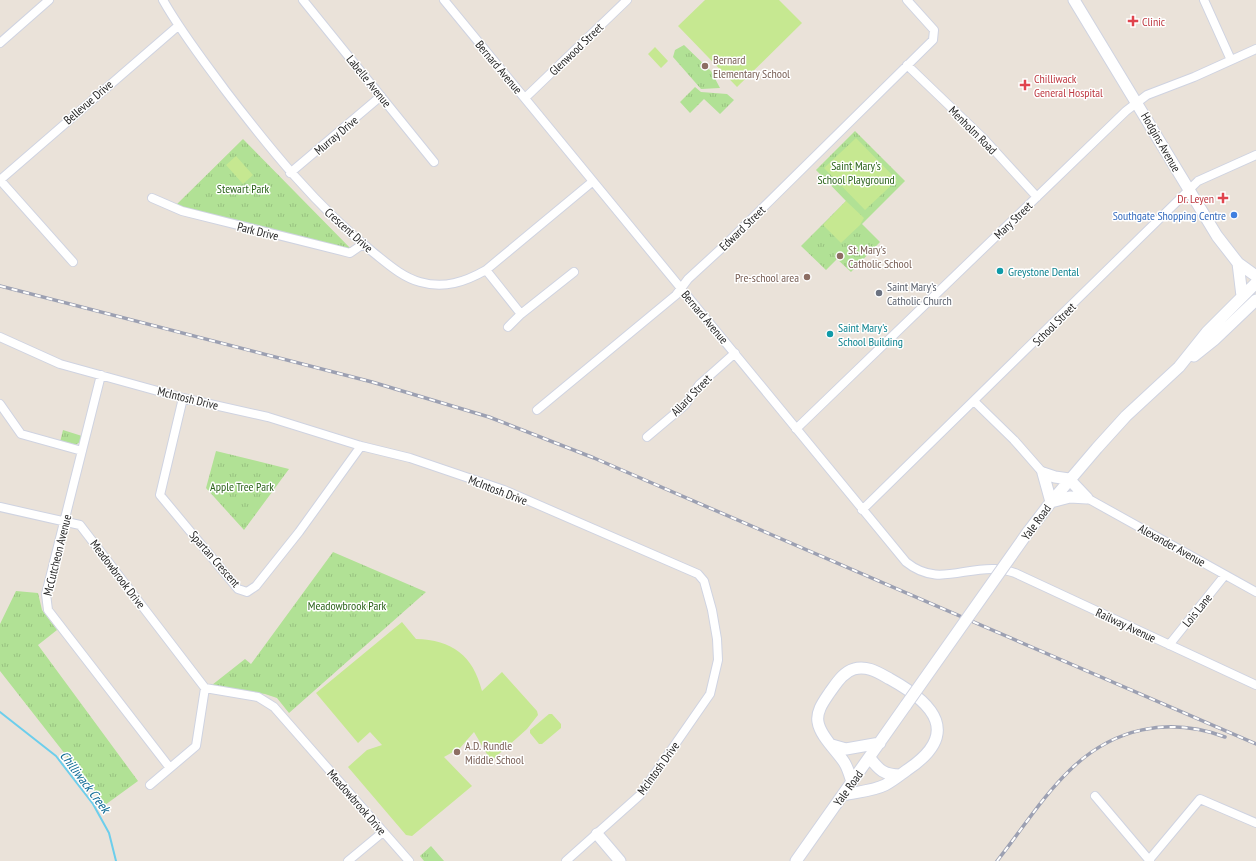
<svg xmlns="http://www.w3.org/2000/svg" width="1256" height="861" font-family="'PT Sans Narrow',sans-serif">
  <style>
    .park { fill: url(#park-tufts) }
    .pitch { fill: #c6e891 }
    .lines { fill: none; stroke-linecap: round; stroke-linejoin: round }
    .stream { stroke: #6cceec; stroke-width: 2 }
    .street-casing { stroke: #cfd3e1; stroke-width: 10 }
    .secondary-casing { stroke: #cfd3e1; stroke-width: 13 }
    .street { stroke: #fff; stroke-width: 8 }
    .secondary { stroke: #fff; stroke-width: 11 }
    .rail-casing { stroke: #9ca0b2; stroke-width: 3.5 }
    .rail { stroke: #fff; stroke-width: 2; stroke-dasharray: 6; stroke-linecap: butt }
    .secondary-bridge-casing { stroke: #cfd3e1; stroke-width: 13; stroke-linecap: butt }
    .secondary-bridge { stroke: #fff; stroke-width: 11 }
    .health-dot { fill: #e0444e; stroke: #fff; stroke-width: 1.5 }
    .education-dot { fill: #8d6e63; stroke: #fff; stroke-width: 1.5 }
    .shop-dot { fill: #3f7fe0; stroke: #fff; stroke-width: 1.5 }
    .culture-dot { fill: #0f9aa8; stroke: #fff; stroke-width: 1.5 }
    .worship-dot { fill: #6b7280; stroke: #fff; stroke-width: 1.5 }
    .labels { text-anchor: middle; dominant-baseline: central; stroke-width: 3; stroke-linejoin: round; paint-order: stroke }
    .health-label { font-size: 12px; fill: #be3a42; stroke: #fff; text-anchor: start }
    .street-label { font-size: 12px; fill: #282828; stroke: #fff }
    .education-label { font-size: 12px; fill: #785e54; stroke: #fff; text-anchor: start }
    .park-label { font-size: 12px; fill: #2b631a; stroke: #fff }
    .shop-label { font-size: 12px; fill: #366cbe; stroke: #fff; text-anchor: end }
    .culture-label { font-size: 12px; fill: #0d838f; stroke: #fff; text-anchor: start }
    .worship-label { font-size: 12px; fill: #5b616d; stroke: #fff; text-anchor: start }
    .water-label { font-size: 13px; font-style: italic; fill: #0e6a95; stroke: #fff }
  </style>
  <defs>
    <pattern id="park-tufts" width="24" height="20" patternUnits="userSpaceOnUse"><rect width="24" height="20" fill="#b1e195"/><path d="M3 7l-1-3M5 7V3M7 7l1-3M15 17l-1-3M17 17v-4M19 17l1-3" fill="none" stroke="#98c180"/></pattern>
  </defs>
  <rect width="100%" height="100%" fill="#eae2d9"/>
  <path class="park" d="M684 45 711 71 720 88 701 89 673 57 675 50Z
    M695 87 701 92 727 94 734 100 720 114 704 99 690 113 680 102Z
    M855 131 905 181 862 224 880 242 851 272 837 259 826 270 801 246 846 201 816 170Z
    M243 139 353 251 175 206Z
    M63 430 82 436 80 442 75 445 60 442Z
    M216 451 289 469 244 530 206 488Z
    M333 552 426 592 289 713 277 698 265 694 212 685 245 659 251 664Z
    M16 591 38 593 42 610 57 630 38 645 138 781 105 805 0 671V624Z
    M431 846 444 861H424L420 856Z"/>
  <path class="pitch" d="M705 0H779L802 23 737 87 678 26Z
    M655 47 668 61 661 68 648 54Z
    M856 138 897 180 865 210 824 168Z
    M236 156 253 175 243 184 226 165Z
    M846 201 864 218 860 225 841 243 823 225Z
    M402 622 416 639C452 640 473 655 482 691L502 672 537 711 538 715 527 729 491 761 474 732 460 748 444 757 472 786 412 836 406 835 348 767 367 750 382 745 370 732 358 743 316 693Z
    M549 714H552L561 724V728L542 744H539L530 733V730Z"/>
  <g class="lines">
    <path class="stream" d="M0 712 56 756 93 804 109 833 116 861"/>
    <defs>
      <path id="street" d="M163 0C181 32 203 60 225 90 270 149 316 206 374 253 388 264 402 277 420 282 444 289 465 282 486 270L592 182
        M303 0 434 162
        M444 0 906 562C937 587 962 567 996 569 1003 569 1009 571 1015 573L1256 685
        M1204 0 1231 60
        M0 43 49 0
        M907 65 984 139 1037 197
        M525 98 627 0
        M290 173 381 96
        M152 198 182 211 350 253 363 244
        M73 262 0 180 178 26
        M486 270 521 314
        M508 327 521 314 574 272
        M0 337 60 364 183 398 268 417 361 446 410 458 504 490 698 574 704 581 712 610 717 639 718 660 710 694 640 795 566 861
        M101 375 46 594 48 610 170 768
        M183 398 160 495 238 589 247 592 256 586 299 532 361 446
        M975 402 1014 440 1043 473
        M0 404 21 434 82 451
        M537 410 676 295 688 279 724 246 933 40 934 30 907 0
        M796 429 1126 111 1147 95 1194 77 1256 49
        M647 437 685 405 699 385 735 353
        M1087 498 1256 592
        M0 507 80 525 205 688 258 697 274 707 409 861
        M862 510 1198 181 1256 155
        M1169 645 1225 575
        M150 785 196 746 205 688
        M1095 796 1150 861
        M1149 860 1200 799 1256 823
        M348 861 383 832"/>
      <path id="secondary" d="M1074 0 1217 236 1238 263 1256 276
        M1238 263 1242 296
        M1194 356 1214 340 1256 300
        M1043 473 1055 477 1069 479 1087 498
        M1043 473 1051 502
        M1051 502 1070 497 1087 498
        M1028 532 1051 502 1097 448 1126 416 1179 367 1207 332 1256 283
        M832 745 846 749 880 743
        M870 758C879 770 884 775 900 775
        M843 795C856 792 873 791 885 785 893 781 900 775 907 770 961 734 935 704 890 679 879 673 867 665 854 669 843 672 836 684 830 692 824 701 816 711 818 722 820 736 837 751 844 762 848 768 850 776 852 782
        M597 834 620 861
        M796 861 906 705"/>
    </defs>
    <use href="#street" class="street-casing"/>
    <use href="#secondary" class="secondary-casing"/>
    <use href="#street" class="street"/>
    <use href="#secondary" class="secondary"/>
    <defs>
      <path id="rail" d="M0 286 372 382 489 417 594 458 1256 744
        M997 861C1021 831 1042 797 1070 770 1113 728 1168 716 1225 737"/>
    </defs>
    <use href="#rail" class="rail-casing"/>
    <use href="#rail" class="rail"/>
    <defs>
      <path id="secondary-bridge" d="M906 705 1028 532"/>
    </defs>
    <use href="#secondary-bridge" class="secondary-bridge-casing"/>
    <use href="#secondary-bridge" class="secondary-bridge"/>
  </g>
  <g class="health-dot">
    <path d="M1131 15h4v4h4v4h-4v4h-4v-4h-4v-4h4z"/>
    <path d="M1023 79h4v4h4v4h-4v4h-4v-4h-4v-4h4z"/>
    <path d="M1221 192h4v4h4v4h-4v4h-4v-4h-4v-4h4z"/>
  </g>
  <g class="education-dot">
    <circle cx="705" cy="66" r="4"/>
    <circle cx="840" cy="256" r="4"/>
    <circle cx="807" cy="277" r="4"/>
    <circle cx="457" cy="752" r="4"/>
  </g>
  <circle class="shop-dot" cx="1234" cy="215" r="4"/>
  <g class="culture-dot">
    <circle cx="1000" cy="271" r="4"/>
    <circle cx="830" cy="334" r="4"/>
  </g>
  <circle class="worship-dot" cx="879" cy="293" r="4"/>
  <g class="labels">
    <g class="health-label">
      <text x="1142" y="21">Clinic</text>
      <text x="1034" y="78">Chilliwack<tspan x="1034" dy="14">General Hospital</tspan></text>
      <text x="1214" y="198" text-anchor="end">Dr. Leyen</text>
    </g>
    <g class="street-label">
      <text transform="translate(576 49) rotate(-44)">Glenwood Street</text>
      <text transform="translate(499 67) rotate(50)">Bernard Avenue</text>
      <text transform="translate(369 81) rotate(51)">Labelle Avenue</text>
      <text transform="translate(88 102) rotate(-41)">Bellevue Drive</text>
      <text transform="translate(973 130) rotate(45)">Menholm Road</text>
      <text transform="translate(336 135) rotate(-40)">Murray Drive</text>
      <text transform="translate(1161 142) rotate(60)">Hodgins Avenue</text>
      <text transform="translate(1013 220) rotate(-44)">Mary Street</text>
      <text transform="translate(742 228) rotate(-44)">Edward Street</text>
      <text transform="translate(349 230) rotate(42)">Crescent Drive</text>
      <text transform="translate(258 231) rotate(14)">Park Drive</text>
      <text transform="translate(705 317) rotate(50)">Bernard Avenue</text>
      <text transform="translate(1054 324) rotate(-45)">School Street</text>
      <text transform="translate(691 395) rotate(-46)">Allard Street</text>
      <text transform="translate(188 398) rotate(14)">McIntosh Drive</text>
      <text transform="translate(498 490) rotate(21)">McIntosh Drive</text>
      <text transform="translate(1036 522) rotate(-54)">Yale Road</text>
      <text transform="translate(1172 545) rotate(29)">Alexander Avenue</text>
      <text transform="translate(57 555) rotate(-76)">McCutcheon Avenue</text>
      <text transform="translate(215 559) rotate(49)">Spartan Crescent</text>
      <text transform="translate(118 574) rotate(53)">Meadowbrook Drive</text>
      <text transform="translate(1197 610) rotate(-51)">Lois Lane</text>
      <text transform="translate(1126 625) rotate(25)">Railway Avenue</text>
      <text transform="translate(658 768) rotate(-54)">McIntosh Drive</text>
      <text transform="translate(848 788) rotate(-54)">Yale Road</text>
      <text transform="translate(357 802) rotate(49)">Meadowbrook Drive</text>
    </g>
    <g class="education-label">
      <text x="713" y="59">Bernard<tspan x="713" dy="14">Elementary School</tspan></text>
      <text x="848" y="249">St. Mary's<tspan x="848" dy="14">Catholic School</tspan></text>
      <text x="799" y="277" text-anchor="end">Pre-school area</text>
      <text x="465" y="745">A.D. Rundle<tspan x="465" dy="14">Middle School</tspan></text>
    </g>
    <g class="park-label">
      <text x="856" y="165">Saint Mary's<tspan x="856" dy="14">School Playground</tspan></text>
      <text x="243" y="188">Stewart Park</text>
      <text x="242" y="486">Apple Tree Park</text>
      <text x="347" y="605">Meadowbrook Park</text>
    </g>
    <g class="shop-label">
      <text x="1226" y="215">Southgate Shopping Centre</text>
    </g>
    <g class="culture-label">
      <text x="1008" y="271">Greystone Dental</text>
      <text x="838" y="327">Saint Mary's<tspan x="838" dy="14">School Building</tspan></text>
    </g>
    <g class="worship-label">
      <text x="887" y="286">Saint Mary's<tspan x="887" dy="14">Catholic Church</tspan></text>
    </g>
    <g class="water-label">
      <text transform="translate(85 782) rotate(53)">Chilliwack Creek</text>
    </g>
  </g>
</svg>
